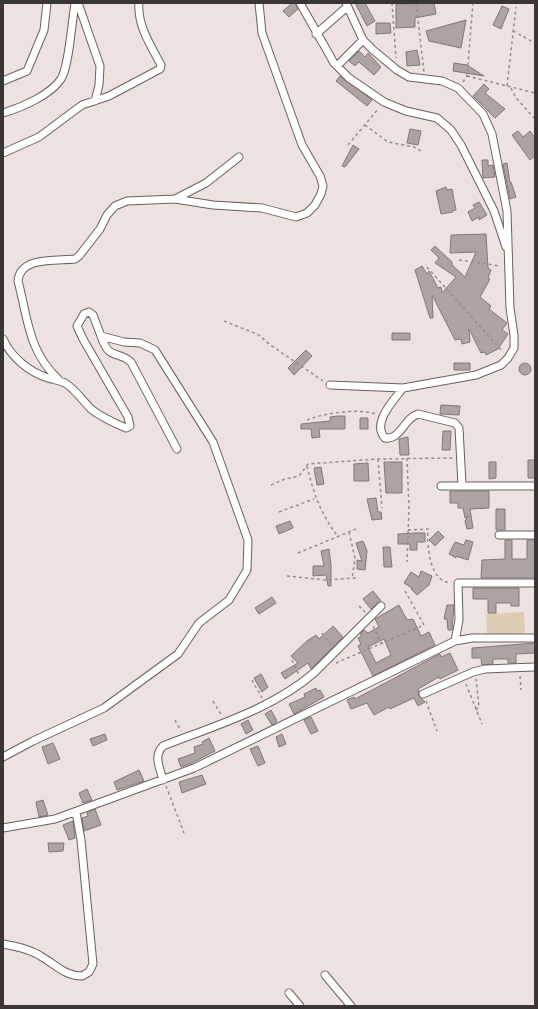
<svg xmlns="http://www.w3.org/2000/svg" width="538" height="1009" font-family="'PT Sans Narrow',sans-serif">
  <style>
    .green { fill: #dccdb4 }
    .building { fill: #aea3a3; stroke: #827878; fill-rule: evenodd }
    .lines { fill: none; stroke-linecap: round; stroke-linejoin: round }
    .street-casing { stroke: #6a615e; stroke-width: 9 }
    .path { stroke: #948d8b; stroke-width: 1.5; stroke-dasharray: 3 3; stroke-linecap: butt }
    .street { stroke: #fff; stroke-width: 7 }
  </style>
  <rect width="100%" height="100%" fill="#ede2df"/>
  <path class="green" d="M524 612 525 633 487 635 486 614Z"/>
  <path class="building" d="M292 3H295L298 9 289 17 283 11Z
    M355 3H365L375 21 367 26Z
    M434 3 436 14 415 18V27L396 28V4Z
    M502 6 509 9 501 29 493 25Z
    M466 20 461 48 429 41 426 31Z
    M376 23H390L391 33 376 34Z
    M417 50 420 65 407 66 406 52Z
    M359 51 365 57 368 53 381 67 374 75 359 62 355 66 349 61Z
    M454 63 467 65 484 76 453 71Z
    M340 76 372 100 367 106 336 81Z
    M484 84 489 89 485 93 505 109 495 118 473 96Z
    M410 129 421 131 418 145 407 143Z
    M518 131 523 137 530 131 535 138V156L530 160 512 135Z
    M353 145 359 149 345 167 342 166Z
    M482 160H488V166L493 165 495 177 483 178Z
    M507 163 510 183 511 182 516 197 510 199 503 164Z
    M446 187 447 190 452 189 456 210 452 211 453 212 441 214 436 191Z
    M479 202 487 215 479 220V217L472 221 468 212 475 208 473 205Z
    M486 234 488 268 491 270 488 278 490 279 480 297 491 306 489 309 507 323 502 330 508 334 498 349 486 355 485 352 481 353 469 329 470 342 462 344 461 339 455 340 432 295 433 318H430L415 270 422 266 427 274 429 271 438 288 441 287 442 293 456 277 435 263 439 258 431 250 435 246 452 262V265L465 277 476 252 450 253 451 235Z
    M392 333H410V340H392Z
    M306 350 312 356 294 375 288 368Z
    M519 369a6 6 0 1 1 12 0a6 6 0 1 1-12 0Z
    M454 363H470V370H454Z
    M441 405 460 406 459 415 440 414Z
    M338 416H345V429H319L320 437 312 438 311 429H301V424L330 421V417Z
    M360 418H368V429H360Z
    M443 431H451L450 450H442Z
    M408 437 409 455H400L399 439Z
    M528 460H535V478H528Z
    M384 462H402V493H386Z
    M489 462H496V478L489 479Z
    M368 463 369 481H354V464Z
    M321 467 324 484 317 485 314 468Z
    M450 491H489V508L470 509 473 528 467 529 465 521 468 516 465 518 463 508H458V503H450Z
    M376 498 378 512H381L382 519 372 520 367 499Z
    M496 509H505V530H496Z
    M290 521 293 528 279 534 276 526Z
    M438 531 444 537 435 546 429 540Z
    M416 533H425V542H417V550H410V544H398V534Z
    M466 540 473 542 468 560 456 556V558L449 554 455 542 464 545Z
    M505 540H512V559H527V540H535V578H481L482 560 505 559Z
    M363 541 367 551 365 570 357 569V560L362 561 356 543Z
    M383 547H390L392 567H384Z
    M329 549 331 565V586H328L326 575 313 576V566H324L321 551Z
    M421 571 432 576 429 585 417 595 411 589 412 588 404 583 411 572 419 577Z
    M473 588H519V606H511V603H496V613H488V599H473Z
    M373 591 381 601 371 609 363 599Z
    M272 597 276 603 259 614 255 608Z
    M399 605 407 620 413 619 421 636 429 632 435 645 373 676 358 646 361 644 358 638 362 636 360 634 364 630 368 633 379 627 375 619ZM384 639 391 655 376 663 368 647Z
    M447 605H454L452 630H448L447 619H444Z
    M333 626 343 637 311 669 308 663 285 679 281 673 298 663 291 656 307 641 316 635 319 639Z
    M535 643V653L516 654V663H508V659H493V664L482 665 481 658H472V648Z
    M450 653 458 670 440 679 439 677 418 689 419 696 425 702 418 706 414 698 390 709 389 707 374 715 367 703 351 709 347 700 354 697 355 699 440 654 441 657Z
    M261 674 268 687 262 692 254 678Z
    M316 688 317 691 320 690 324 697 294 714 289 704 305 697 304 694Z
    M271 710 277 721 272 725 265 714Z
    M311 717 318 731 311 734 304 720Z
    M248 720 253 730 246 734 241 724Z
    M105 734 107 740 93 746 90 739Z
    M282 734 286 744 279 747 276 737Z
    M209 738 215 751 192 763 181 767 178 759 195 753 194 747 203 744 202 742Z
    M53 743 60 759 48 764 42 747Z
    M258 746 265 763 258 766 250 749Z
    M139 770 144 781 117 790 114 782Z
    M202 775 206 784 182 793 179 782Z
    M87 789 92 800 83 803 79 793Z
    M43 800 48 815 39 817 36 802Z
    M95 809 101 825 84 831 82 818 88 816 87 813Z
    M73 821 75 838 69 840 63 825Z
    M48 843H64L63 851 49 852Z"/>
  <g class="lines">
    <defs>
      <path id="street" d="M78 3 100 66 99 85 95 101
        M300 3 334 63 349 78 384 102 406 111 437 118 451 130 461 145 494 211 506 247
        M346 3 363 40 373 50 397 70 409 77 442 81 458 88 483 114 492 134 507 211 510 308 514 335V348L508 358 501 365 476 375 403 388C394 400 371 423 385 438 401 440 404 418 418 414L455 423 459 428 462 485
        M316 34 347 7
        M337 66 363 40
        M3 81 27 71 44 30 47 3
        M3 113C20 108 51 95 61 79 69 67 72 20 75 3
        M3 153 39 137 82 105 109 96 160 69 161 65C151 46 137 25 139 3
        M175 199 206 183 239 157
        M101 336C110 362 116 349 131 362L177 449
        M3 339C11 357 29 372 48 378 54 380 59 380 65 383 76 390 82 400 91 409 101 417 114 423 126 428L130 426 128 417 83 339 77 326 84 314 89 312 93 315 101 336 124 342 140 343 155 350 213 442 248 540 247 570 229 600 199 623 178 654 104 708 33 741 3 757
        M59 380C28 351 28 319 18 281 20 256 57 261 75 259L79 256 100 229 107 215 115 206 127 201 175 199 213 205 262 208 296 217 307 213 315 205 321 194 323 186 320 176 302 145 262 33 259 3
        M330 385 403 388
        M441 486H535
        M499 535H535
        M455 641 459 620 458 583H535
        M423 694 473 672 485 669 535 667
        M163 780C160 768 153 756 163 746 214 726 273 709 315 672L381 606
        M3 828 55 819 194 768 455 641 472 638H535
        M3 944C15 946 32 950 42 957 56 965 65 976 82 976L89 972 93 964 81 840 76 812
        M325 975 351 1006
        M289 993 300 1006"/>
    </defs>
    <use href="#street" class="street-casing"/>
    <path class="path" d="M392 3 396 58
      M416 3 424 72
      M513 31 535 43
      M467 76 535 93
      M463 82 467 76 473 3
      M507 86 516 7
      M511 88 516 98 535 119
      M365 125 388 142 414 147 421 151
      M348 145 379 108
      M459 260 500 266
      M427 267 503 352
      M224 321 259 335 269 344 323 381
      M307 420C325 413 357 408 376 414
      M407 458 409 509 407 562
      M378 459 382 508
      M307 466C314 495 320 512 338 537
      M271 485 285 479 299 476 308 464 378 459 453 458
      M279 512 314 499
      M408 530 428 529C427 546 429 580 450 583
      M349 532 355 558 352 579
      M298 553 356 529
      M287 576 326 580 356 578
      M359 606 365 612
      M373 626 381 643
      M322 633 331 644
      M292 660 299 675
      M336 663 424 625 405 591
      M520 676 521 690
      M252 680 262 698
      M466 684 482 724
      M213 701 222 716
      M426 701 437 731
      M476 710 479 707 476 679
      M175 720 181 731
      M166 786 184 833"/>
    <use href="#street" class="street"/>
  </g>
  <rect width="538" height="1009" fill="none" stroke="#3a3635" stroke-width="8"/>
</svg>
